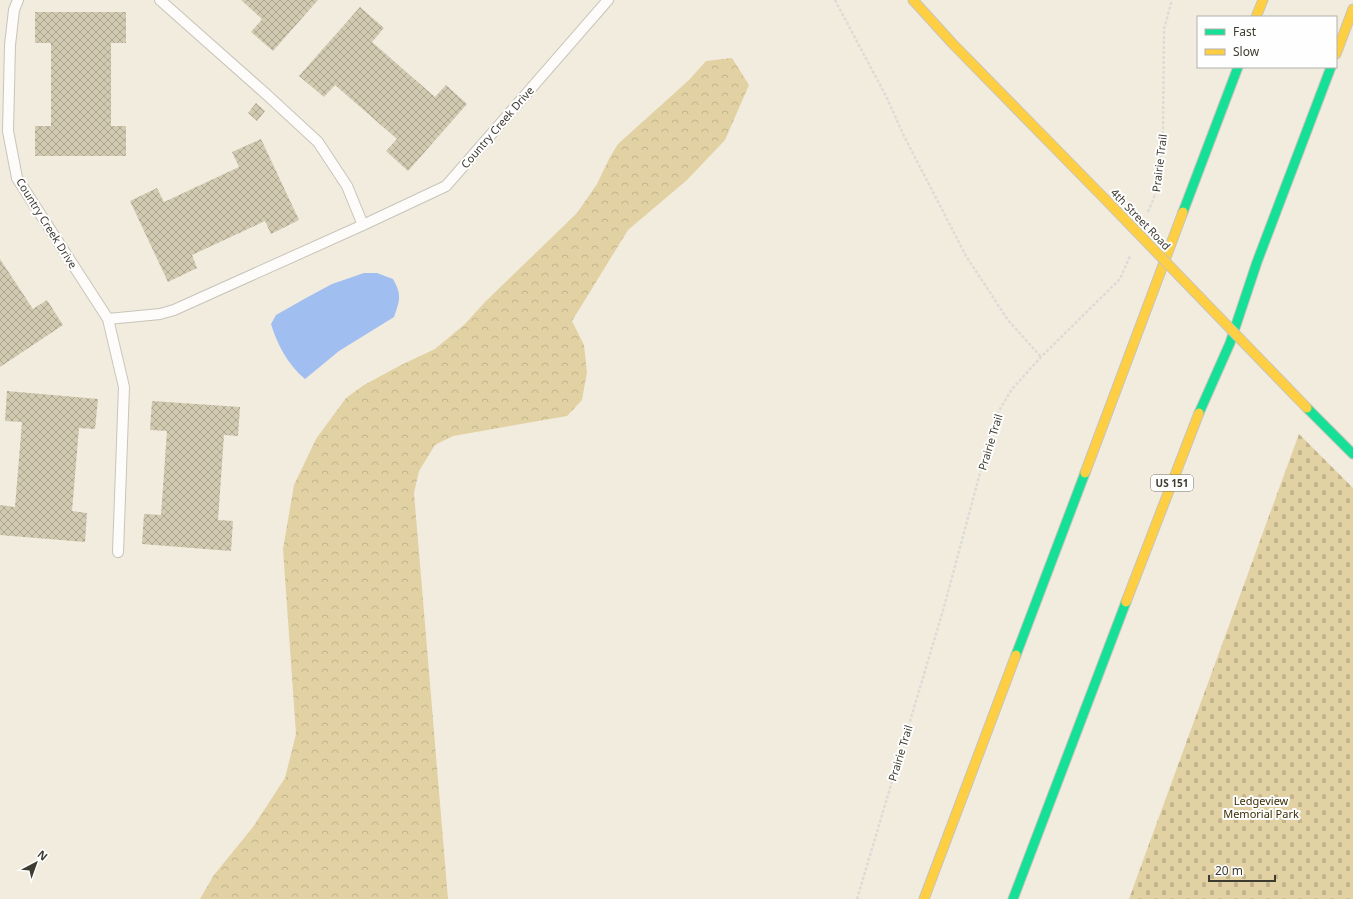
<svg xmlns="http://www.w3.org/2000/svg" width="1353" height="899" font-family="'Noto Sans',sans-serif">
  <style>
    .forest { fill: url(#forest-crowns) }
    .cemetery { fill: url(#cemetery-stones) }
    .water { fill: #a1bef0 }
    .building { fill: url(#building-cross-hatch) }
    .lines { fill: none; stroke-linecap: round; stroke-linejoin: round }
    .lane-casing { stroke: #c8c4b9; stroke-width: 12 }
    .fast-casing { stroke: #c8c4b9; stroke-width: 11 }
    .slow-casing { stroke: #c8c4b9; stroke-width: 11 }
    .path { stroke: #dddbd6; stroke-width: 2.5; stroke-dasharray: 3 2; stroke-linecap: butt }
    .lane { stroke: #fdfcfa; stroke-width: 10 }
    .fast { stroke: #16e098; stroke-width: 9 }
    .slow { stroke: #ffcf43; stroke-width: 9 }
    .slow-bridge-casing { stroke: #c8c4b9; stroke-width: 11; stroke-linecap: butt }
    .slow-bridge { stroke: #ffcf43; stroke-width: 9 }
    .labels { text-anchor: middle; dominant-baseline: central; stroke-width: 4; stroke-linejoin: round; paint-order: stroke }
    .shield { fill: #fefefe; stroke: #78766e; stroke-width: 1 }
    .shield-label { font-size: 10px; font-weight: bold; fill: #3e3b30 }
    .street-label { font-size: 11px; fill: #3e3b30; stroke: #fefefe }
    .park-label { font-size: 11px; fill: #3b2e03; stroke: #fefefe }
  </style>
  <defs>
    <pattern id="forest-crowns" width="20" height="18" patternUnits="userSpaceOnUse"><rect width="20" height="18" fill="#e1d1a3"/><path d="M2 6a3 3 0 1 1 6 0M12 15a3 3 0 1 1 6 0" fill="none" stroke="#c2b48d"/></pattern>
    <pattern id="cemetery-stones" width="16" height="16" patternUnits="userSpaceOnUse"><rect width="16" height="16" fill="#e1d1a3"/><path d="M2 7V4a2 2 0 0 1 4 0v3zM10 15v-3a2 2 0 0 1 4 0v3z" fill="#c2b48d"/></pattern>
    <pattern id="building-cross-hatch" width="8" height="8" patternUnits="userSpaceOnUse"><rect width="8" height="8" fill="#d1c9b0"/><path d="M0 0l8 8M0 8l8-8" fill="none" stroke="#aba490"/></pattern>
  </defs>
  <rect width="100%" height="100%" fill="#f1ecde"/>
  <path class="forest" d="M732 58 749 85 725 140 687 180 628 230 572 321 584 345 587 372 582 400 567 416 453 436 435 445 419 471 414 493 448 899H200L214 875 253 827 285 778 296 734 283 549 294 485 316 439 346 398 364 385 401 365 435 349 465 324 485 302 577 213 597 184 610 157 618 144 689 80 706 61Z"/>
  <path class="cemetery" d="M1299 434 1353 488V899H1129Z"/>
  <path class="water" d="M364 273H377L393 279C402 295 400 300 394 317L339 351 305 379C288 365 277 344 271 324L276 315 306 298 332 284Z"/>
  <path class="building" d="M241 0H318L273 51 251 32 262 19Z
    M360 7 384 28 372 42 435 97 446 85 467 104 408 171 386 151 397 139 335 85 324 97 299 76Z
    M35 12H126V43H111V126H126V156H35V126H51V43H35Z
    M256 103 265 111 257 121 248 113Z
    M261 139 299 220 271 234 265 221 192 255 197 268 168 282 130 201 157 188 164 202 239 167 232 152Z
    M0 259 33 309 47 300 63 325 0 367Z
    M7 391 98 399 95 429 79 428 72 511 87 513 85 542 0 535V505L15 507 22 422 5 421Z
    M152 401 240 407 238 436 224 435 218 520 233 521 231 551 142 544 144 514 161 515 167 431 150 430Z"/>
  <g class="lines">
    <defs>
      <path id="lane" d="M18 0 14 10 10 45 8 131 17 178 108 319 124 387 118 552
        M160 0 266 94 318 142 347 186 363 225
        M108 319 160 314 174 310 363 225 446 186 608 0"/>
      <path id="fast" d="M1183 212 1238 67
        M1307 408 1353 454
        M1199 413 1230 343 1257 262 1331 67
        M1016 655 1085 473
        M1013 899 1126 602"/>
      <path id="slow" d="M913 0 952 43 1103 197
        M1256 17 1263 0
        M1336 54 1353 9
        M1085 473 1183 212
        M1126 602 1199 413
        M924 899 1016 655"/>
    </defs>
    <use href="#lane" class="lane-casing"/>
    <use href="#fast" class="fast-casing"/>
    <use href="#slow" class="slow-casing"/>
    <path class="path" d="M835 0 887 98 904 136 966 256 1008 320 1041 357
      M1148 212 1157 190 1163 129 1164 29 1172 0
      M857 899 944 607 995 417 1012 389 1041 357 1120 279 1130 256"/>
    <use href="#lane" class="lane"/>
    <use href="#fast" class="fast"/>
    <use href="#slow" class="slow"/>
    <defs>
      <path id="slow-bridge" d="M1103 197 1307 408"/>
    </defs>
    <use href="#slow-bridge" class="slow-bridge-casing"/>
    <use href="#slow-bridge" class="slow-bridge"/>
  </g>
  <g class="labels">
    <rect class="shield" x="1151" y="475" width="42" height="16" rx="3"/>
    <g class="shield-label">
      <text x="1172" y="483">US 151</text>
    </g>
    <g class="street-label">
      <text transform="translate(497 127) rotate(-49)">Country Creek Drive</text>
      <text transform="translate(1159 163) rotate(-83)">Prairie Trail</text>
      <text transform="translate(1141 219) rotate(46)">4th Street Road</text>
      <text transform="translate(47 223) rotate(58)">Country Creek Drive</text>
      <text transform="translate(990 442) rotate(-73)">Prairie Trail</text>
      <text transform="translate(900 753) rotate(-73)">Prairie Trail</text>
    </g>
    <g class="park-label">
      <text x="1261" y="800">Ledgeview<tspan x="1261" dy="13">Memorial Park</tspan></text>
    </g>
  </g>
  <rect x="1197" y="16" width="140" height="52" fill="#fefefe" stroke="#b1b0ac"/>
  <rect x="1205" y="29" width="20" height="6" fill="#16e098" stroke="#b1b0ac"/>
  <text x="1233" y="36" font-size="12" fill="#3e3b30">Fast</text>
  <rect x="1205" y="49" width="20" height="6" fill="#ffcf43" stroke="#b1b0ac"/>
  <text x="1233" y="56" font-size="12" fill="#3e3b30">Slow</text>
  <g transform="translate(36 863) rotate(41)" stroke="#fefefe" stroke-width="3" paint-order="stroke">
  <path d="M0-3L7 15L0 10L-7 15Z" fill="#3e3b30"/>
  <text y="-6" font-size="11" font-weight="bold" text-anchor="middle" fill="#3e3b30">N</text>
  </g>
  <path d="M1209 875v6h66v-6" fill="none" stroke="#3e3b30" stroke-width="2"/>
  <text x="1215" y="875" font-size="12" fill="#3e3b30" stroke="#fefefe" stroke-width="3" paint-order="stroke">20 m</text>
</svg>
